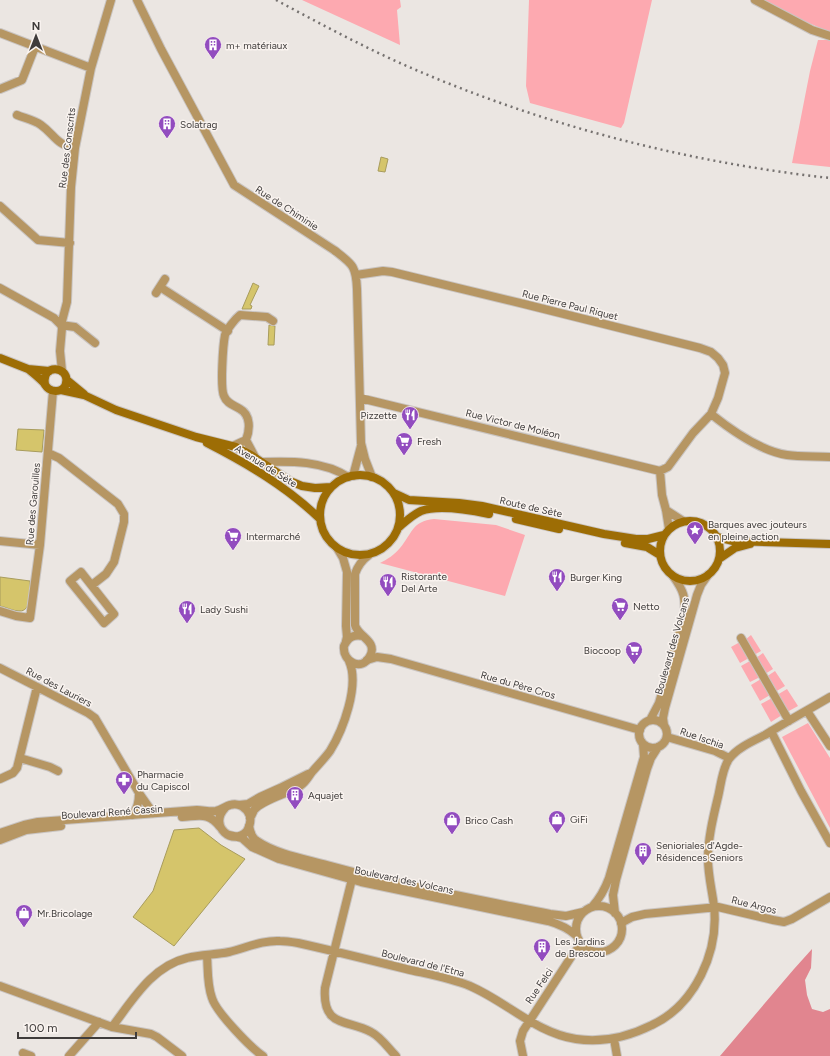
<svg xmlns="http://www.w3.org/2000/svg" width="830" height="1056" font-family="Figtree,sans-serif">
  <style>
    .green { fill: #fda9b0 }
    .forest { fill: #e1858f }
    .water { fill: #d5c56b; stroke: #a89c5d }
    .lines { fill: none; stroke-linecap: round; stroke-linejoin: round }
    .minor-casing { stroke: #c9c4c1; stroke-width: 10 }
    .tertiary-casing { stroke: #c9c4c1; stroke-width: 10 }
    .secondary-casing { stroke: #c9c4c1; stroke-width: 10 }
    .minor { stroke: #b69663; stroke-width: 8 }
    .tertiary { stroke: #b69663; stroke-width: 8 }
    .secondary { stroke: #9d6d05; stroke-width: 8 }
    .rail { stroke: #767270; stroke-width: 2.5; stroke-dasharray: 2 4; stroke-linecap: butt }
    .labels { text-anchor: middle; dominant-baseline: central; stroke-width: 3; stroke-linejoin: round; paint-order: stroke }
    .poi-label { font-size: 10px; fill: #3f3c3b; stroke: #f9f3ef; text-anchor: start }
    .street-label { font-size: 10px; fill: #3f3c3b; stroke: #f9f3ef }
  </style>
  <rect width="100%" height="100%" fill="#ebe6e2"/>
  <path class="green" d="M302 0H400L401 7 397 10 400 45Z
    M529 0H652L624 123 621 128 530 103 526 86Z
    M764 0H830V32L804 21Z
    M818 40H830V167L792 163 810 71Z
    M434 519 496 525 525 535 505 596 380 563C388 559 394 555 400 548 412 534 412 521 434 519Z
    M751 635 761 651 754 655 745 640Z
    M740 642 749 658 740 663 731 647Z
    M763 653 773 669 765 674 756 658Z
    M750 661 760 677 750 682 741 666Z
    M775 671 785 686 775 692 766 677Z
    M761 679 770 695 760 701 751 685Z
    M787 689 798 706 787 712 777 695Z
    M772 698 782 715 771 722 761 704Z
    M808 723 830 758V828L782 737Z"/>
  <path class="forest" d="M812 949 811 968 805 980 807 995 812 1009 823 1012 830 1009V1056H720L794 969Z"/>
  <path class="water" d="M381 157 388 159 385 172 378 171Z
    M253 283 259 286 250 305 252 306 251 309H242Z
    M269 325 275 326 274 345H268Z
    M18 429 44 430 42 452 16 450Z
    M0 577 30 581C30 590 32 612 19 611 13 611 6 607 0 606Z
    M199 828 221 845 245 859 174 946 133 917 153 891 174 830Z"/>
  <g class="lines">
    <defs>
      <path id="minor" d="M137 0 161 49 234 185 334 250C352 264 356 265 357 289L361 443 365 459 372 477
        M755 0 812 30 830 36
        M0 33 91 68
        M0 89 22 80 35 47
        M17 115C24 118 34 120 41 125 55 135 55 144 75 148
        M0 206 38 240 70 243
        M356 275 383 271 392 272 524 304 700 348 711 352 718 358 723 365 725 373 718 398 711 414 693 433 668 467 660 471 360 398
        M160 287 228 331
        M0 288 54 318 61 325 62 328 60 351 62 371
        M156 293 165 279
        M95 343 75 327 61 325 67 302 71 187 75 148 91 68 111 0
        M711 414C731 430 760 451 787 455 801 457 816 456 830 457
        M246 440 255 457
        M233 446 246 440C250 430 251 415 240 409 234 405 227 404 224 396 220 388 223 345 225 335 227 329 235 319 240 315L267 317 273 321
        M48 453 59 458 118 504 124 514V522L114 562 106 574 92 585
        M263 462C291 461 324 461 348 477
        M660 471 662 495 666 510 669 529
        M353 476 361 446
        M666 510 683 521
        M0 541 40 545
        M81 572 114 614 104 623 70 581Z
        M0 611 16 616 30 618 40 545 53 391
        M741 638 789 721
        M367 660 377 657 391 659 640 730
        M0 668 88 713 95 718 139 793 153 813
        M807 711 830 746
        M771 731 801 791 830 843
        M667 737 715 751 729 758
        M20 758 50 767 58 771
        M0 779 13 773 17 768 37 687
        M132 815C138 809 139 801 139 793
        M352 879 325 988C322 1028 347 1019 371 1032 381 1037 388 1048 396 1056
        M621 923 632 917 645 914 718 907 773 920 784 922 792 919 830 897
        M207 955C208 969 207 985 212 998 216 1012 251 1048 263 1056
        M0 986 112 1027 151 1034 157 1037 182 1056
        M112 1027C132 1001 152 966 187 958 201 954 215 955 229 952 246 948 262 940 280 941 286 941 292 942 298 943 334 951 370 960 406 969 427 974 450 978 470 986 507 1002 536 1033 576 1039 603 1043 628 1037 652 1025 695 1005 719 952 714 906 712 890 708 875 708 859 708 838 713 818 718 797 721 785 722 769 729 759 737 748 753 741 765 735 786 722 808 710 830 697
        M614 1039 617 1056
        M23 1053 31 1056
        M69 1056 99 1022
        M523 1056 520 1041 523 1031 573 954 582 944"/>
      <path id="tertiary" d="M337 548 343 558 347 572 346 626 347 637 346 641
        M363 636C354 634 348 637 344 646 342 662 362 672 370 656 378 641 358 637 355 625V574C358 565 362 560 369 555
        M639 734a14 14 0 1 1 28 0a14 14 0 1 1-28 0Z
        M650 720 659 703 684 616C686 598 684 591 673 576
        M664 725 663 718 665 708 697 595 701 585 708 575
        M239 805 248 804 260 797 280 788 308 774
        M182 817C200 816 209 812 220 827
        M250 818C252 815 253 812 254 810 263 799 288 794 300 786 306 782 308 777 312 772 318 765 325 758 330 751 343 730 360 685 349 661
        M249 826C250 832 252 838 257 841 276 854 305 859 327 865 400 885 476 899 550 914L566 916 583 912
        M0 833 24 825 38 822 197 810C203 810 210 812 216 811 221 810 226 806 230 805 239 802 247 808 250 816 251 821 250 826 247 831 233 847 208 826 225 808
        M229 835 242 838 252 847 279 859 361 882 548 921C559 924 568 928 577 936
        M0 840 26 830 61 826
        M576 929a23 23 0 1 1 46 0a23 23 0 1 1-46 0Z
        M592 907C600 898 605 889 609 878L644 757 643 744
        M615 913 613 895 616 880 647 769 651 758 658 747"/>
      <path id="secondary" d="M0 358 28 369 49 371
        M28 369C33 373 38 377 43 382 45 384 46 387 49 389 55 393 65 391 66 383 70 366 41 363 45 384
        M67 380 84 394
        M61 390 84 395 116 410 196 437 236 447 251 455 290 481 302 486 315 488 331 487
        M207 443C248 464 287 487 320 519
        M320 515a40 40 0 1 1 80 0a40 40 0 1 1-80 0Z
        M394 493 409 500 459 503 482 506 604 534 636 539H648L664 535
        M516 519 559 529
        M660 551a30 30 0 1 1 60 0a30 30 0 1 1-60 0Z
        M398 528C405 522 412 515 421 511 439 504 470 510 489 514
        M717 537 733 541 830 544
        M625 543 647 547 660 555
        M719 559 735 548 750 544"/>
    </defs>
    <use href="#minor" class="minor-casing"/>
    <use href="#tertiary" class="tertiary-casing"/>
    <use href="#secondary" class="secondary-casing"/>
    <use href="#minor" class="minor"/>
    <use href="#tertiary" class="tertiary"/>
    <use href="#secondary" class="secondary"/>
    <path class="rail" d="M276 0C317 22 358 44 400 63 535 123 683 162 830 178"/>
  </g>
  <defs>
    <symbol id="building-pin" viewBox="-11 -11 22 30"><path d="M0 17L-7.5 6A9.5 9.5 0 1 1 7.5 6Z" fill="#924cbf" stroke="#f9f3ef"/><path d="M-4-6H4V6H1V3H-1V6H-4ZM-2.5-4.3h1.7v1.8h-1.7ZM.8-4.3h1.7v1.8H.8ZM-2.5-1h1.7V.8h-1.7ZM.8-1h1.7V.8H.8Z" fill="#fff"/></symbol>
    <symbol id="restaurant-pin" viewBox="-11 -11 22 30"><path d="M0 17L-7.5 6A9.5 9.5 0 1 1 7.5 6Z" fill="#924cbf" stroke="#f9f3ef"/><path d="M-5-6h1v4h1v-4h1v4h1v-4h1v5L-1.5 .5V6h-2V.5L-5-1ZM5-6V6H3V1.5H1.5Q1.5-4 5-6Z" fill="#fff"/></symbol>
    <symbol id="supermarket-pin" viewBox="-11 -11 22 30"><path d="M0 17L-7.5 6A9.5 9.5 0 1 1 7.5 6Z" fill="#924cbf" stroke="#f9f3ef"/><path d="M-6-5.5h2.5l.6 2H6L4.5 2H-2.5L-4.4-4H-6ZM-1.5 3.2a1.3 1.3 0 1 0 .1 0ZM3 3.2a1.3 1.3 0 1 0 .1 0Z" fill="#fff"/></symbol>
    <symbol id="sight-pin" viewBox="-11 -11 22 30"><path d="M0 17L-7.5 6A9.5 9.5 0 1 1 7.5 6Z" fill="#924cbf" stroke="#f9f3ef"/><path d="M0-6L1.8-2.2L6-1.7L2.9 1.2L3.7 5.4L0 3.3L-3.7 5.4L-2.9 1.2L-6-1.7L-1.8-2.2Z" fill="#fff"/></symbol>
    <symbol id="pharmacy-pin" viewBox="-11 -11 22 30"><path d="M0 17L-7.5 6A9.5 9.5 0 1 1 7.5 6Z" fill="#924cbf" stroke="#f9f3ef"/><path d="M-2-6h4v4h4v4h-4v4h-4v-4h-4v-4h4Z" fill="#fff"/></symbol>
    <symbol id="shop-pin" viewBox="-11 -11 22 30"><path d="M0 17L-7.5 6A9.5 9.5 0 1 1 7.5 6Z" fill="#924cbf" stroke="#f9f3ef"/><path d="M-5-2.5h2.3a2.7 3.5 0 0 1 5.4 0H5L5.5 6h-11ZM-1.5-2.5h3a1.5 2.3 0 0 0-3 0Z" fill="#fff"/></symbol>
  </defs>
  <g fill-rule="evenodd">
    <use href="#building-pin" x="203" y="35" width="20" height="27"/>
    <use href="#building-pin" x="157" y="114" width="20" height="27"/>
    <use href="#restaurant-pin" x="400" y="405" width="20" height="27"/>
    <use href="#supermarket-pin" x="394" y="431" width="20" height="27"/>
    <use href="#sight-pin" x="685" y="520" width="20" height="27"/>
    <use href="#supermarket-pin" x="223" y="526" width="20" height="27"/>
    <use href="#restaurant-pin" x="547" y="567" width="20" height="27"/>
    <use href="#restaurant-pin" x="378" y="572" width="20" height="27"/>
    <use href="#supermarket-pin" x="610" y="596" width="20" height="27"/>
    <use href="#restaurant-pin" x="177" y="599" width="20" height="27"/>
    <use href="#supermarket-pin" x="624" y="640" width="20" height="27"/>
    <use href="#pharmacy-pin" x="114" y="770" width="20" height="27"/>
    <use href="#building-pin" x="285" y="785" width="20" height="27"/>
    <use href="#shop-pin" x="547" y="809" width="20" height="27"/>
    <use href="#shop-pin" x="442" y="810" width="20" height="27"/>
    <use href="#building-pin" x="633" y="841" width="20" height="27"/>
    <use href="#shop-pin" x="14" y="903" width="20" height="27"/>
    <use href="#building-pin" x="532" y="937" width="20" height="27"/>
  </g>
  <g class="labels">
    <g class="poi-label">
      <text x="226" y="45">m+ matériaux</text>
      <text x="180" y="124">Solatrag</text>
      <text x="397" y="415" text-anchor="end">Pizzette</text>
      <text x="417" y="441">Fresh</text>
      <text x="708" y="524">Barques avec jouteurs<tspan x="708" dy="12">en pleine action</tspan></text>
      <text x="246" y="536">Intermarché</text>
      <text x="401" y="576">Ristorante<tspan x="401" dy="12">Del Arte</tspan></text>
      <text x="570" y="577">Burger King</text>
      <text x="633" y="606">Netto</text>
      <text x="200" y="609">Lady Sushi</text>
      <text x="621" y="650" text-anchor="end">Biocoop</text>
      <text x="137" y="774">Pharmacie<tspan x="137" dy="12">du Capiscol</tspan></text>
      <text x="308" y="795">Aquajet</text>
      <text x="570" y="819">GiFi</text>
      <text x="465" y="820">Brico Cash</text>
      <text x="656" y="845">Senioriales d'Agde-<tspan x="656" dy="12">Résidences Seniors</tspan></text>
      <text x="37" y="913">Mr.Bricolage</text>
      <text x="555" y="941">Les Jardins<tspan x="555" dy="12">de Brescou</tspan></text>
    </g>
    <g class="street-label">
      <text transform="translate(67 148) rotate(-83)">Rue des Conscrits</text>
      <text transform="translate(287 208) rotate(33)">Rue de Chiminie</text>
      <text transform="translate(570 305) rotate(14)">Rue Pierre Paul Riquet</text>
      <text transform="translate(513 424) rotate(14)">Rue Victor de Moléon</text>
      <text transform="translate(266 466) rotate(32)">Avenue de Sète</text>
      <text transform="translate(33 504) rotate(-85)">Rue des Garouilles</text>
      <text transform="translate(531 507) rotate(13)">Route de Sète</text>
      <text transform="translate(672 646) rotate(-74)">Boulevard des Volcans</text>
      <text transform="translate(518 685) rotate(16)">Rue du Père Cros</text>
      <text transform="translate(59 687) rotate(28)">Rue des Lauriers</text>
      <text transform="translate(702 738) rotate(19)">Rue Ischia</text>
      <text transform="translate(112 812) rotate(-4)">Boulevard René Cassin</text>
      <text transform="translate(404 880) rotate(12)">Boulevard des Volcans</text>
      <text transform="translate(754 905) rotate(14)">Rue Argos</text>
      <text transform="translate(423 963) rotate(14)">Boulevard de l'Etna</text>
      <text transform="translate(539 986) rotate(-56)">Rue Felci</text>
    </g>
  </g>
  <g transform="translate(36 36)" stroke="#f9f3ef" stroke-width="3" paint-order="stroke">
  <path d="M0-3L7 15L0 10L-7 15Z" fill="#3f3c3b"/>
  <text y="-6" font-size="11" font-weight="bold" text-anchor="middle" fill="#3f3c3b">N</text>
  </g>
  <path d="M18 1032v6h118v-6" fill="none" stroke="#3f3c3b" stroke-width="2"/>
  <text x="24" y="1032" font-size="12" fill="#3f3c3b" stroke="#f9f3ef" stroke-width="3" paint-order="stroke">100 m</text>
</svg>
